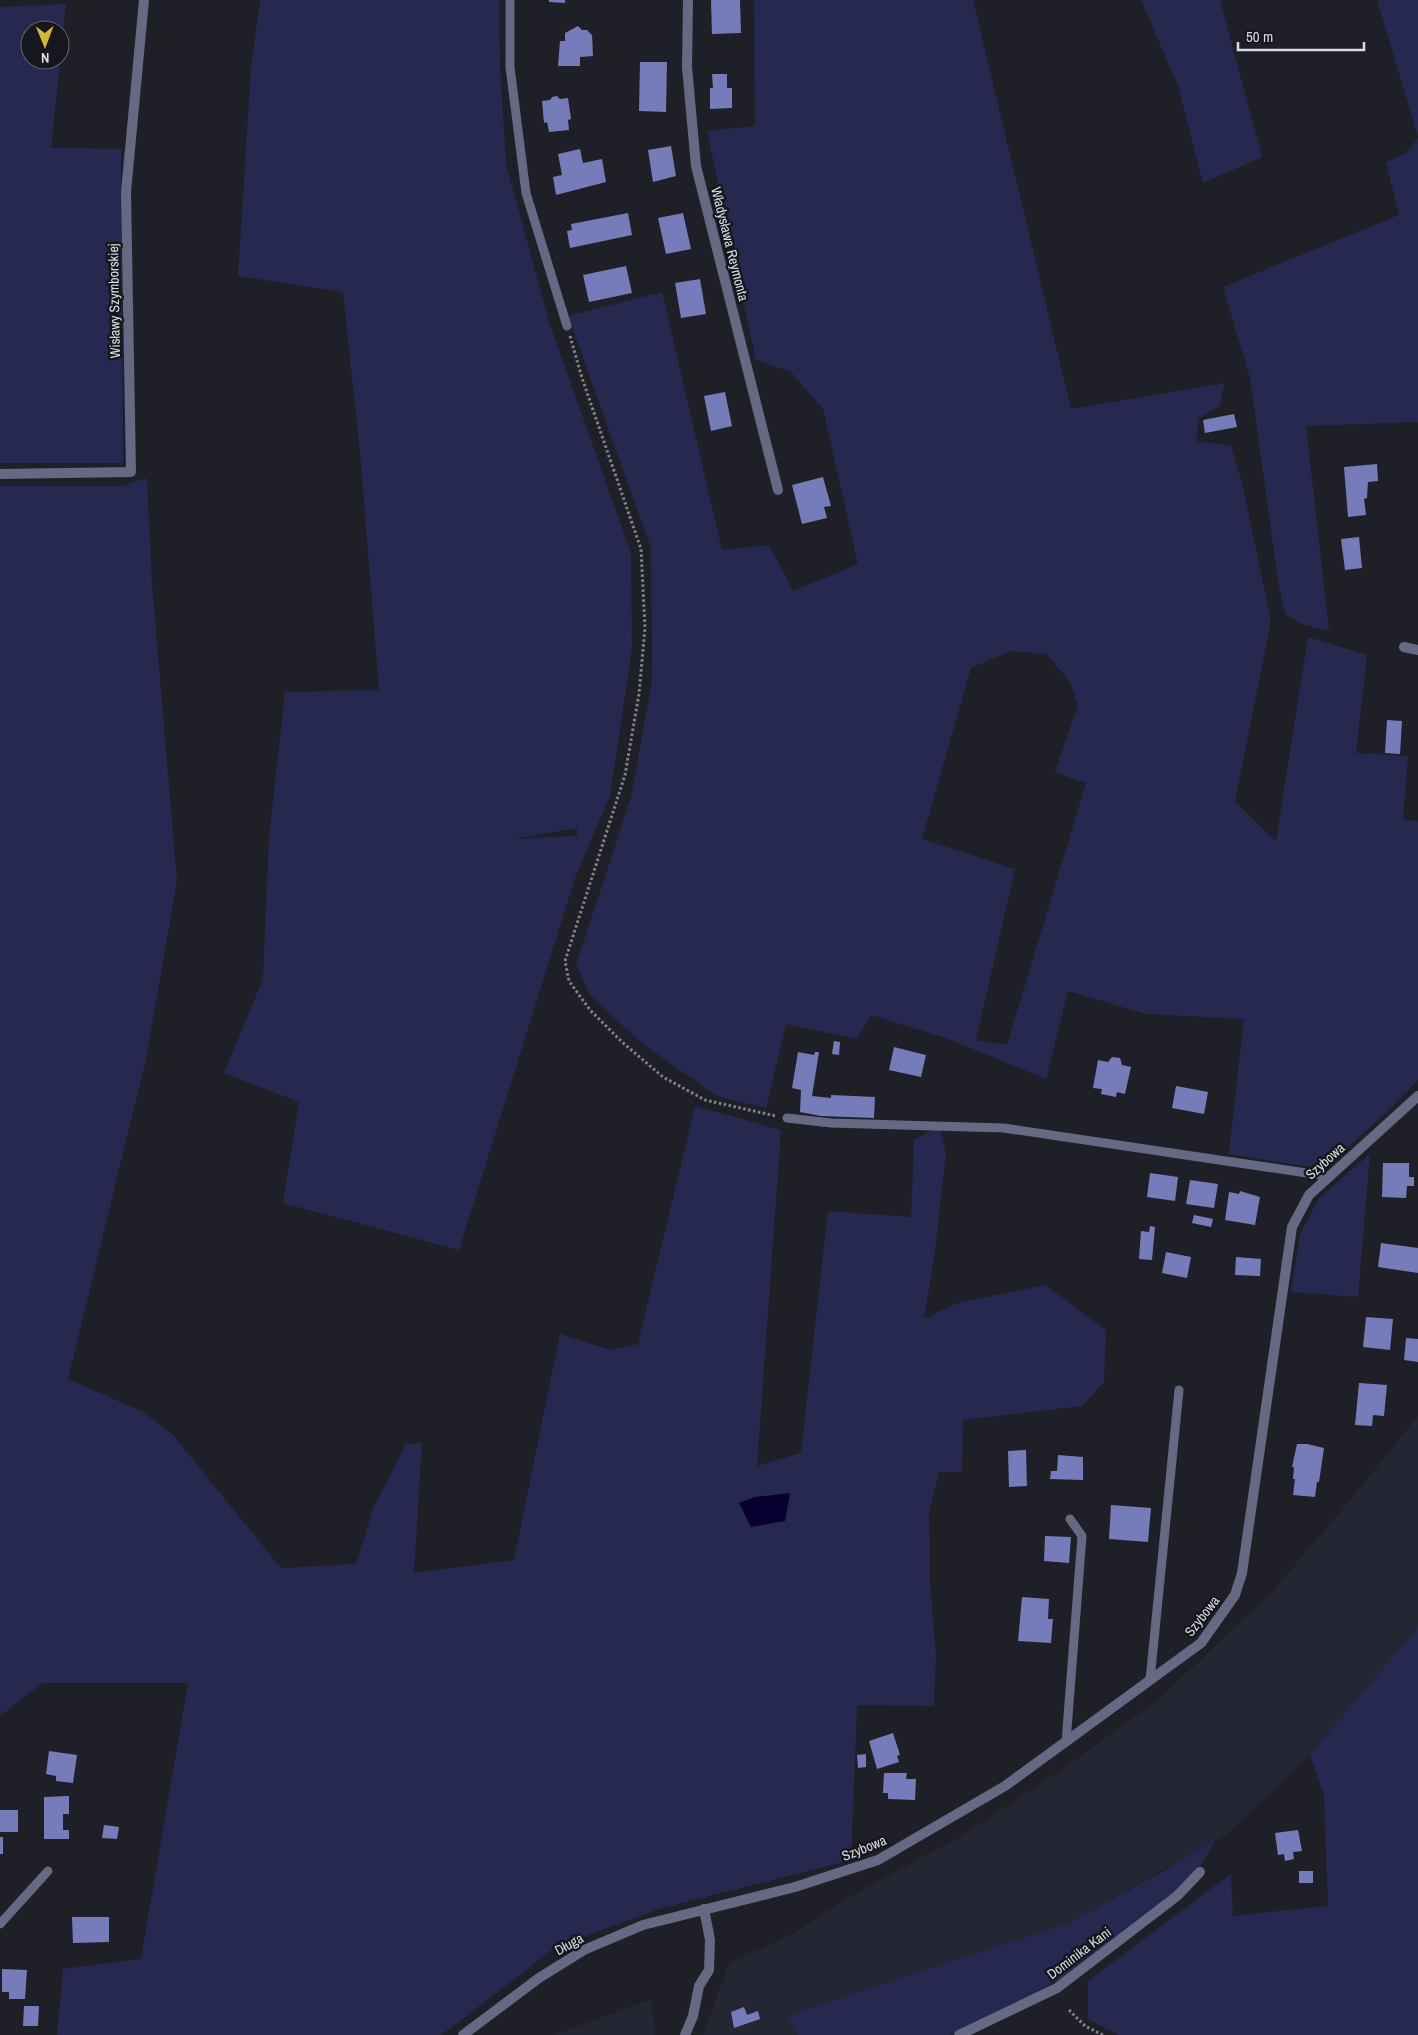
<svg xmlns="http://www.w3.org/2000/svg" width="1418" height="2035" font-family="'Archivo Narrow',sans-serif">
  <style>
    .built { fill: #242633 }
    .green { fill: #26284f; fill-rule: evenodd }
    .water { fill: #080031 }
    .building { fill: #767cba }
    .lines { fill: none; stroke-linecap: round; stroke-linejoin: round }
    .path { stroke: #828389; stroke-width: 3; stroke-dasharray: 2.5 2.5; stroke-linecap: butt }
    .lane { stroke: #656984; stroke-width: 9 }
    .street { stroke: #656984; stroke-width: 10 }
    .labels { text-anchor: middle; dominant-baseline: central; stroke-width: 5; stroke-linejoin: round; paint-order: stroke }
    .street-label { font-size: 14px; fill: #dcdde2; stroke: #16171e }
  </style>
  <rect width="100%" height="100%" fill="#1f2027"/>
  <path class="built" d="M1418 1416V1649L1391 1680 1310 1755 1229 1833 1066 1924 788 2016 798 2035H703L729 1963 793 1934 851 1896 962 1836 1069 1765 1161 1697 1270 1594 1338 1515Z
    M651 1999 655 2035H554L646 2001Z"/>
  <path class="green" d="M260 0H499L500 64 506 164 549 322 631 553 632 649 610 796 575 878 459 1250 283 1203 299 1102 224 1073 263 979 269 836 285 692 379 690 360 452 343 292 238 276 251 68ZM577 828V836L513 839Z
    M754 0H973L1071 409 1225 383 1219 406 1199 418 1196 441 1231 446 1243 487 1271 621 1235 802 1276 841 1308 637 1367 655 1356 753 1408 756 1403 820 1418 821V1080L1387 1112 1324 1169 1229 1154 1244 1019 1146 1014 1068 991 1046 1079 949 1039 871 1015 857 1039 786 1024 766 1108 717 1096 640 1042 590 995 576 965 631 797 652 681 651 548 568 316 662 292 722 550 769 545 793 591 858 564 823 409 791 372 756 360 707 131 755 126ZM1011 651 1046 654 1070 682 1078 705 1055 772 1086 783 1007 1045 976 1040 1015 869 922 839 971 668Z
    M1141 0H1220L1262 157 1203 183 1178 86Z
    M1377 0H1418V137Z
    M66 4 51 148 121 149 123 463H0V7ZM30 30H60V60H30Z
    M1418 138V422L1306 426 1329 631 1302 624 1285 614 1278 581 1250 378 1223 287 1399 215 1386 162 1405 154Z
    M147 478 152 583 177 881 146 1059 68 1379 143 1412 172 1434 281 1568 356 1564 374 1506 406 1444 422 1443 414 1573 514 1560 560 1334 611 1350 638 1344 695 1106 781 1130 757 1466 801 1453 828 1211 911 1217 914 1140 939 1126 946 1153 934 1259 924 1319 958 1303 1045 1285 1106 1330 1104 1382 1082 1406 963 1420 962 1472H939L929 1512 930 1584 936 1653 934 1706 857 1705 851 1860 659 1909 554 1948 455 2025 440 2035H57L63 1969 141 1959 188 1683H42L0 1716V486H123Z
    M1370 1154 1358 1297 1291 1292 1300 1234 1319 1198Z
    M1418 1627V2035H1119L1088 2019V1981L1231 1874 1233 1916 1328 1906 1324 1796 1310 1755Z
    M1216 1839 1195 1876 1067 1976 950 2035H798L787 2016 1066 1924 1153 1877Z"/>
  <path class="water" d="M790 1493 785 1521 751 1527 739 1503 755 1497Z"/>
  <path class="building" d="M549 0H565V3L549 2Z
    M711 0H740L741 33 712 34Z
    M578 26 582 30H587L592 35 593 56 580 57V66H558L560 41H565V33Z
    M640 62H667L666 112 639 111Z
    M712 74H727V88H732V108L710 109V88H713Z
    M557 96 560 99 568 98 571 119 568 120 569 130 549 132 547 122 544 123 542 101 550 100 552 97Z
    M671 146 676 176 653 182 648 150Z
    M580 149 583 163 602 159 606 182 556 195 553 177 562 175 558 154Z
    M628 213 632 235 570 248 567 231 572 230 571 224Z
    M683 213 691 249 666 254 658 218Z
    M626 266 632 293 589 302 583 275Z
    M700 279 706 314 681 318 675 283Z
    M725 392 732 426 711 431 704 396Z
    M1234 414 1237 427 1205 433 1203 420Z
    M1377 464 1378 481 1368 482 1367 498 1364 499 1366 515 1348 517 1344 467Z
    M823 477 831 506 824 507 827 518 802 524 792 485Z
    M1359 537 1362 568 1345 570 1341 539Z
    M1387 720 1402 721 1400 754 1385 753Z
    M834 1041 840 1042 839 1055 832 1054Z
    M894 1047 926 1055 921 1077 889 1070Z
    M798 1052 814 1055 815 1052H819L812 1096 831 1098V1095L875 1097 874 1118 821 1116 800 1112 801 1090 792 1088Z
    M1112 1057 1120 1058 1122 1065 1131 1067 1125 1094 1117 1092 1116 1097 1101 1094 1102 1089 1093 1088 1098 1060 1108 1062Z
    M1176 1086 1208 1092 1204 1114 1172 1108Z
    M1383 1163H1409V1177H1414V1186H1407L1406 1198 1382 1197Z
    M1150 1173 1178 1177 1175 1201 1147 1197Z
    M1190 1180 1218 1184 1214 1208 1186 1204Z
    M1240 1191 1260 1197 1255 1225 1225 1220 1229 1192 1239 1194Z
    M1194 1215 1213 1219 1211 1227 1192 1223Z
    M1150 1226 1155 1227 1152 1260 1139 1259 1141 1231 1149 1232Z
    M1381 1243 1418 1248V1273L1378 1267Z
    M1166 1252 1191 1257 1187 1278 1162 1273Z
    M1236 1257 1261 1259 1260 1276 1235 1275Z
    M1366 1317 1393 1319 1390 1350 1363 1347Z
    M1406 1338 1418 1339V1362L1404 1360Z
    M1359 1383 1387 1385 1384 1416 1373 1415 1372 1426 1355 1425Z
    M1297 1444H1307L1324 1448 1319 1482H1317L1315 1497 1293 1495 1295 1479H1293L1294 1467H1292Z
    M1026 1450 1027 1486 1009 1487 1008 1451Z
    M1058 1455 1083 1457V1480L1050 1479 1051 1471H1057Z
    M1111 1505 1151 1508 1148 1542 1109 1539Z
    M1045 1536 1071 1537 1069 1563 1044 1561Z
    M1022 1597 1049 1599 1048 1619H1053L1051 1643 1018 1641Z
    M893 1733 900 1755 897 1756 899 1762 877 1769 869 1741Z
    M49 1751 77 1755 73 1783 56 1781V1776L46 1774Z
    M866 1754V1767L858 1768 857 1755Z
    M884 1773H907L906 1779H916L915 1800 888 1799V1793H883Z
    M69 1796V1814H63V1830H69V1839H44V1797Z
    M0 1810H18V1832H0Z
    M104 1825 119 1827 117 1839 102 1838Z
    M1298 1830 1302 1851 1293 1852 1294 1859 1285 1861 1284 1854 1278 1855 1275 1833Z
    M0 1837H3V1854H0Z
    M1299 1871H1313V1883H1299Z
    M72 1917H109V1942L73 1943Z
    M2 1969 27 1970 25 1999H9V1992H2Z
    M24 2006H39L38 2026H23Z
    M744 2007 747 2015 758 2011 760 2019 734 2028 731 2012Z"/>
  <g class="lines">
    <path class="path" d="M570 336 582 378 641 549 645 628 639 694 625 775 565 961 569 981 590 1010 622 1042 663 1077 705 1100 776 1116
      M1069 2010 1085 2026 1103 2035"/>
    <path class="lane" d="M510 0V67L526 193 567 326
      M787 1118 831 1123 1004 1128 1327 1176
      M1150 1680 1179 1390
      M1066 1742 1082 1536 1070 1519
      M0 1924 48 1871"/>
    <path class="street" d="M688 0 687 67 696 166 778 490
      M0 474 131 472 126 192 144 0
      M1404 647 1418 650
      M463 2035 539 1978 584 1950 643 1925 795 1887 878 1860 1005 1786 1201 1643 1235 1595 1242 1573 1292 1227 1309 1195 1418 1096
      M685 2035 693 2016 699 1986 709 1970 710 1940 704 1909
      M959 2035 1057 1988 1177 1896 1200 1872"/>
  </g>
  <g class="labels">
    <g class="street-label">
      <text transform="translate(730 244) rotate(76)">Władysława Reymonta</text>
      <text transform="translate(114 301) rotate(-91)">Wisławy Szymborskiej</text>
      <text transform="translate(1325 1161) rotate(-42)">Szybowa</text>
      <text transform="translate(1202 1616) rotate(-52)">Szybowa</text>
      <text transform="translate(864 1848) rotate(-22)">Szybowa</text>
      <text transform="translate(569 1944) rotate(-29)">Długa</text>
      <text transform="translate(1079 1953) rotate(-37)">Dominika Kani</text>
    </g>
  </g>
  <g transform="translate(45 45) rotate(179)"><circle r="24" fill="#16171e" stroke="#65666c"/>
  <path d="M0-4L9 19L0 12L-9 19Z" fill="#cfb837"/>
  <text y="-8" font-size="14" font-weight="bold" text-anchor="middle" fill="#dcdde2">N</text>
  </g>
  <path d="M1238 42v8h126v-8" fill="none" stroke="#dcdde2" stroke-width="2.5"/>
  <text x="1246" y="42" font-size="15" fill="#dcdde2" stroke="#16171e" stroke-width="4" paint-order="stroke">50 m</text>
</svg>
